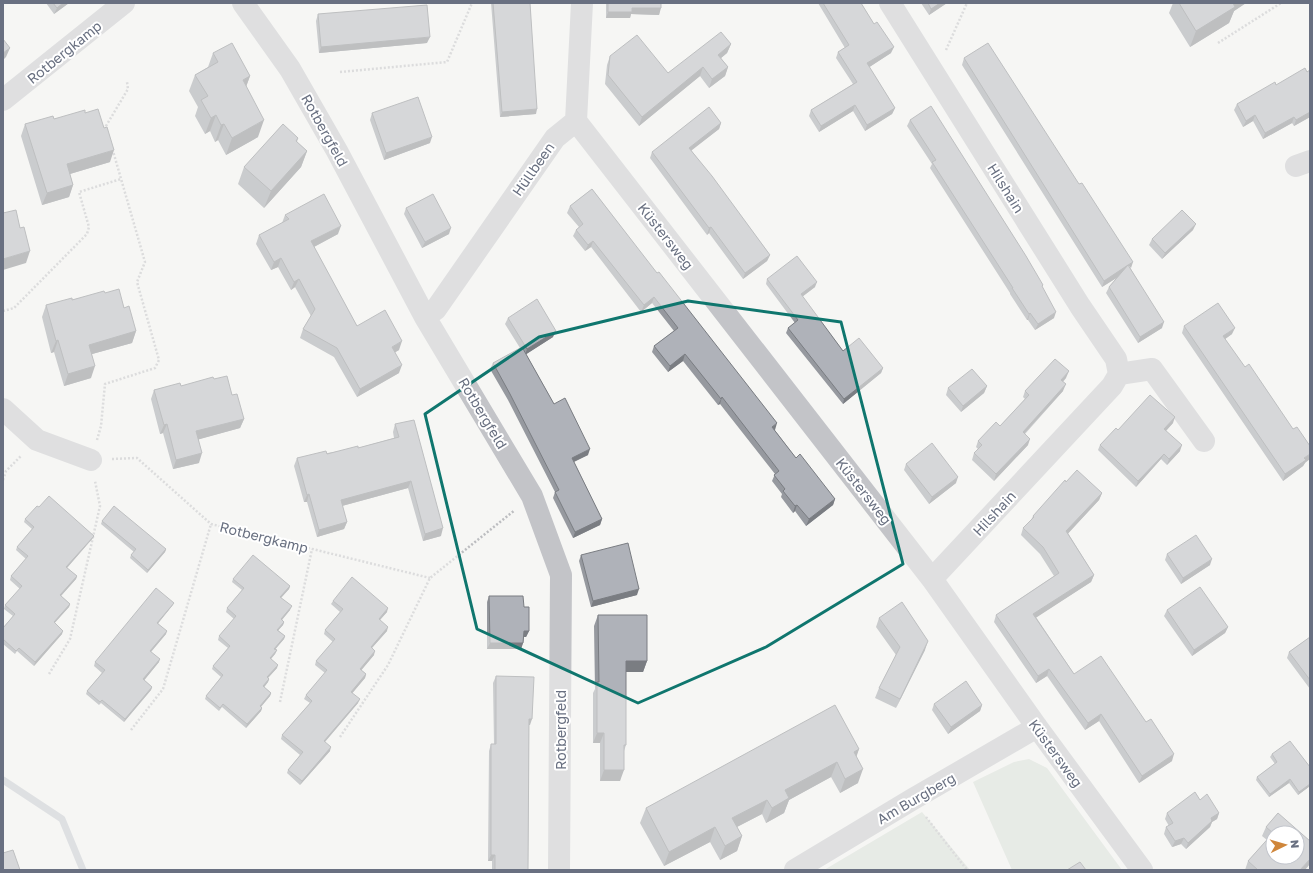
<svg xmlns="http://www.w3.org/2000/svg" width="1313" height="873" font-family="'Golos Text',sans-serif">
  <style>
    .green { fill: #d6ddd5 }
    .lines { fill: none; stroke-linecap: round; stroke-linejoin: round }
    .stream { stroke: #c2c6cd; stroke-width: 7 }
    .path { stroke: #bcbdc0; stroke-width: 2.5; stroke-dasharray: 2 2; stroke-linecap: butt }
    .street { stroke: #c3c4c8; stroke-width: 22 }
    .wall { fill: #96999f }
    .shaded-wall { fill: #7a7d82 }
    .building { fill: #afb2b9; stroke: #7a7d82; fill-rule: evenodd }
    .marked { fill: none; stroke: #0f766e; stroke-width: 3; stroke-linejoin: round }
    .labels { text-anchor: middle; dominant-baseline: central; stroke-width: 4; stroke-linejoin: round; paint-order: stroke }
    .street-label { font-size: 14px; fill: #697081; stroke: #fff }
  </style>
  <rect width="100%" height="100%" fill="#f6f6f4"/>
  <path class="green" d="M1029 759 1047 768 1122 870H1012L973 782 1014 762Z
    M922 812 970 870H824Z"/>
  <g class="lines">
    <path class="stream" d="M3 780 62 819 83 870"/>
    <path class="path" d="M1218 43 1281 3
      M946 50 967 3
      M340 72 447 62 472 3
      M107 130 106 126 128 89 127 82
      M3 311 14 308 87 234 89 227 79 192 121 179
      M97 440 101 426 105 384 155 368 159 360 137 282 145 262 113 151
      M112 459 137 458 211 524 430 578
      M3 480 6 471 21 456
      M49 674 70 639 100 506 95 481
      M280 702 312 549
      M131 730 163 689 211 524
      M340 737 388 665 430 578 515 510
      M926 817 967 870"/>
    <path class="street" d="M243 3 290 69 337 151 425 317 532 496 561 575 559 870
      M890 3 1080 306 1116 359 1119 374 1112 386 932 579
      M3 100 124 3
      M576 121 932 579 1037 727 1142 870
      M1296 166 1310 161
      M425 317 436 309 555 138 576 121 582 3
      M1119 374 1152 369 1204 441
      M3 409 37 440 91 460
      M795 870 913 799 1037 727"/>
  </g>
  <path class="wall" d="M46 3H69L54 14Z
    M491 3H530L536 114 500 117Z
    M606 3H661L659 15 631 14 630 18H606Z
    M818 3H861L891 53 869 67 895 108 892 114 865 131 853 111 819 132 809 116 811 110 853 84 836 58 838 52 845 48Z
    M921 3H947L929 15Z
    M1173 3H1246L1234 11 1229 23 1190 47 1169 13Z
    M318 14 427 43 319 53 316 21Z
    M731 44 727 53 721 58 728 67 725 76 709 88 700 76 639 126 605 84 607 65 610 56 668 73Z
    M213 53 250 76 246 87 258 137 226 155 218 140 215 142 210 131 205 134 195 116 198 107 189 91 195 75 208 67Z
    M964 58 1131 269 1162 328 1138 343 1106 293 1109 287 1118 277 1102 287 962 65Z
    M1276 85 1310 117 1294 126 1292 123 1263 139 1253 121 1243 127 1234 110 1237 104Z
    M85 113 110 162 70 174 73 185 69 197 42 205 21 136 25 124 54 119Z
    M372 113 430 143 384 160 370 120Z
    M910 120 1042 287 1054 318 1035 330 1028 320H1027L1010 294V293L930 168 932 164 907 126Z
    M721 123 719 129 691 150 770 255 767 261 743 279 709 233 707 235 650 158 652 152Z
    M298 138 297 142 307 151 301 167 264 208 238 184 244 167Z
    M592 189 796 458 835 499 833 505 806 526 795 511 793 513 781 497 782 494 772 481 775 474 720 404 718 405 683 361 668 372 652 352 654 346 674 331 652 303 641 312 591 247 585 251 573 236 576 230 579 227 567 213 570 206Z
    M406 208 449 234 422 248 404 214Z
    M285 215 338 234 314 247 357 326 399 350 395 352 399 373 357 397 334 357 300 338 303 329 311 316 295 287 291 290 278 267 271 270 256 244 259 235 282 223Z
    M1193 230 1162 259 1149 245 1152 239Z
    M767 279 815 287 802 297 843 351 883 368 881 373 843 404 786 333 788 328 795 323 766 284Z
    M105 293 124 308 136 331 132 343 92 354 91 378 64 386 54 352 51 353 42 317 46 305Z
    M508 318 553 337 526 354 554 404 588 455 574 462 602 519 600 525 573 538 553 498 555 492 508 400 490 369 493 363 520 348 505 324Z
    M1184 326 1232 334 1225 339 1305 463 1303 466 1283 481 1182 333Z
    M1066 378 1063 382V391L1025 434 1028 445 994 481 972 460 974 453 978 449 976 447 978 441 1000 426 1025 399 1023 397 1025 391Z
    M181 386 232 395 244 419 240 428 199 439V463L173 469 163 433 160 434 151 399 154 390Z
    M987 386 984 393 961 412 946 395 948 388Z
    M1173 423 1166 431 1180 451 1167 465 1161 459 1136 487 1098 450 1100 445 1118 430Z
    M395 424 441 536 423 541 408 488 342 506 347 522 344 529 317 537 307 502H304L294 466 297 458 358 448 394 438 393 432Z
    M906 464 956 483 929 504 904 470Z
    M1066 482 1102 493 1099 500 1068 533 1094 575 1091 582 1036 617 1074 674 1172 761 1139 783 1099 721 1085 730 1047 676 1036 683 994 622 996 615 1054 576 1040 554 1021 535 1023 528 1031 520 1033 516Z
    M39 507 94 536 92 539 67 568 77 576 76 579 61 596 70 604 69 607 54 623 62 634 34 666 17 651 15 654 3 644V628L13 616 4 609 5 605 20 589 10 580 11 576 26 559 16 550 17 547 32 529 24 522 25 519Z
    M102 521 166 549 165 552 147 573 130 558 131 555 134 552 101 524Z
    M1167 554 1210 565 1181 584 1165 560Z
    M581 555 637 595 591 607 579 561Z
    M233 579 290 586 289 589 281 598 290 610 282 620 284 622 283 625 278 630 285 636 284 639 275 649 277 650 275 654 271 659 277 668 268 678 269 679 268 682 264 687 271 693 270 696 261 707 262 708 261 711 246 728 222 707 219 711 205 699 206 696 221 677 212 669 213 666 228 648 218 640 219 636 234 619 226 612 227 608 242 590 232 582Z
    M489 596 524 607 529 631 526 637H524L523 643 521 649H487V602Z
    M333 601 387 612 380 620 387 631 372 648 374 655 361 670 366 674 365 678 352 693 358 703 325 742 330 751 300 785 287 773 288 770 300 755 281 739 282 735 310 703 304 699 306 695 325 673 315 665 316 661 333 642 324 634 325 630 340 612 331 604Z
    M174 603 172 606 158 623 166 634 151 652 159 662 144 680 152 687 151 690 124 722 101 703 99 705 86 694 87 691 102 673 94 666 95 662Z
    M1167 610 1228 627 1225 633 1192 656 1164 616Z
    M598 615 647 661 643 672H626V745L624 751 620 781H600V743H593V693L595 689 594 626Z
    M879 618 925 650 896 708 875 698 879 688 896 655 876 627Z
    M1310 637V689L1287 658 1289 652Z
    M496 676 530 725H529L528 870H492V861H488L489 751 491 744H494L493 683Z
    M934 704 982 705 980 711 948 734 932 710Z
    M859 749 856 756 858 783 840 793 831 777 789 800 784 813 766 823 762 814 737 827 742 836 737 851 720 860 710 842 664 866 640 823 646 808Z
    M1272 754 1310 767V786L1298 795 1289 783 1269 797 1256 780 1257 777 1275 764 1270 757Z
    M1200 800 1219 813 1217 819 1212 822 1210 827 1186 849 1181 844 1172 847 1164 834 1166 827 1169 826 1165 819 1167 813Z
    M1278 813 1305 870H1245L1248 861 1267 840 1262 836 1266 827Z"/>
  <path class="shaded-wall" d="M63 3H69L54 14 57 8Z
    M940 3H947L929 15 931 9Z
    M1230 3H1246L1234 11 1229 23 1190 47 1196 31Z
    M632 8H661L659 15 631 14 630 18H606L608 12Z
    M430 37 427 43 319 53 321 47Z
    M731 44 727 53 715 63 718 55Z
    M894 47 891 53 865 70 867 63Z
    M10 48 6 57 3 60V53Z
    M703 67 700 76 639 126 642 117Z
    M728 67 725 76 709 88 712 79Z
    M250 76 244 92 243 80Z
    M855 105 853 111 819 132 821 126Z
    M895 108 892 114 865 131 867 125Z
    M537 109 536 114 500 117 502 112Z
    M1310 112V117L1294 126 1296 120Z
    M216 115 210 131 205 134 211 118Z
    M1255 115 1253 121 1243 127 1246 121Z
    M1294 117 1292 123 1263 139 1265 133Z
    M264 120 258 137 226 155 232 138Z
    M721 123 719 129 687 154 689 148Z
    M224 124 218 140 215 142 221 125Z
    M432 137 430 143 384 160 386 153Z
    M114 150 110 162 63 176 67 164Z
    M307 151 301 167 264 208 271 191Z
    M73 185 69 197 42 205 47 193Z
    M1196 224 1193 230 1162 259 1165 253Z
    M341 226 338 234 308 250 311 241Z
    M711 227 709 233 707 235 709 228Z
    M451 228 449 234 422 248 425 242Z
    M593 241 591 247 585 251 588 245Z
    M30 251 26 263 3 270V259Z
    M770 255 767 261 743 279 745 273Z
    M281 258 278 267 271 270 274 262Z
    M1133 262 1131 268 1128 265Z
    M1128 265 1126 272 1102 287 1104 281Z
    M299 279 295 287 291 290 294 282Z
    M817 282 815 287 799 299 801 294Z
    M654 297 652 303 641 312 644 305Z
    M1056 312 1054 318 1035 330 1038 324Z
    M1030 313 1028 320H1027L1029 314Z
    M1164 322 1162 328 1138 343 1140 337Z
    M1235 328 1232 334 1221 342 1223 336Z
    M136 331 132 343 85 356 89 345Z
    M556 331 553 337 525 355 527 349Z
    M58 340 54 352 51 353 56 341Z
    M402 341 399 350 389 356 392 347Z
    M685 354 683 361 668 372 670 366Z
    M402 365 399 373 357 397 360 389Z
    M95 366 91 378 64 386 68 374Z
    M883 368 881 373 843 404 844 399Z
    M1069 371 1066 378 1058 386 1061 380Z
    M1066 384 1063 391 1020 438 1023 432Z
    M987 386 984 393 961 412 963 406Z
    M722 397 720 404 718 405Z
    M1175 417 1173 423 1162 435 1164 429Z
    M244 419 240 428 193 441 196 431Z
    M777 423 775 430 770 434 772 427Z
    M167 424 163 433 160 434 164 425Z
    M1030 439 1028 445 994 481 996 474Z
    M1182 445 1180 451 1167 465 1169 459Z
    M590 449 588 455 569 464 572 458Z
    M202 453 199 463 173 469 176 460Z
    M1164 454 1161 459 1136 487 1138 481Z
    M1310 454V459L1305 463 1303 466 1283 481 1285 474 1304 458Z
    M958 477 956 483 929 504 932 497Z
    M411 481 408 488 338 507 341 500Z
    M1102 493 1099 500 1064 538 1066 531Z
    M309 494 307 502H304L307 495Z
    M835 499 833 505 806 526 809 519Z
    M797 505 795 511 793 513 795 506Z
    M602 519 600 525 573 538 575 532Z
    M347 522 344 529 317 537 319 530Z
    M443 528 441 536 423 541 425 534Z
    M94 536 92 539 65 570 66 567Z
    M166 549 165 552 147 573 148 570Z
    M1212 559 1210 565 1181 584 1183 578Z
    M1094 575 1091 582 1031 621 1033 614Z
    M77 576 76 579 59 598 60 595Z
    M290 586 289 589 279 600 280 597Z
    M639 589 637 595 591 607 593 601Z
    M174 603 172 606 156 626 157 623Z
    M70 604 69 607 52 626 54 622Z
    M292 606 290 610 280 622 281 619Z
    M388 608 387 612 377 623 379 619Z
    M284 622 283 625 276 633 277 630Z
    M388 627 387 631 369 651 371 647Z
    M1228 627 1225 633 1192 656 1194 650Z
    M63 631 62 634 34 666 35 662Z
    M167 631 166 634 149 654 150 651Z
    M524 631H529L526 637H521Z
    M285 636 284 639 273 652 274 649Z
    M928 641 925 650 896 708 900 699Z
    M490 643H523L521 649H487Z
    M277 650 275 654 269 661 270 658Z
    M375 651 374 655 359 673 360 669Z
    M160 659 159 662 142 683 143 679Z
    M626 661H647L643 672H623Z
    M278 665 277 668 266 680 267 677Z
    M1049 669 1047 676 1036 683 1038 676Z
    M366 674 365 678 350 696 351 692Z
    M269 679 268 682 262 690 263 686Z
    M152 687 151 690 124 722 125 719Z
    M271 693 270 696 259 709 260 706Z
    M360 699 358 703 322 745 324 741Z
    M982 705 980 711 948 734 951 727Z
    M262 708 261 711 246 728 247 724Z
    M1101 714 1099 721 1085 730 1088 723Z
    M529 719H532L530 725H526Z
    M597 733H604L600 743H593Z
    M331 747 330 751 300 785 302 781Z
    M859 749 854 764V752Z
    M1174 754 1172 761 1139 783 1142 776Z
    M837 762 831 777 789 800 784 813 766 823 772 808 785 790Z
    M863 769 858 783 840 793 845 779Z
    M604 770H624L620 781H600Z
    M1290 779 1289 783 1269 797 1270 794Z
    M1310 784V786L1298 795 1299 792Z
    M767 800 762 814 727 832 732 818Z
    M1219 813 1217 819 1212 822 1210 827 1186 849 1188 843 1211 818Z
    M715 827 710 842 664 866 669 852Z
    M742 836 737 851 720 860 725 846Z
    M1184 838 1181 844 1172 847 1175 841Z
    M491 855H495L492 861H488Z
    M1310 859V864L1305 870H1300Z"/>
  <path class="building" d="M53 3H63L57 8Z
    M493 3H530L537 109 502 112Z
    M608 3H661V8H632V12H608Z
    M823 3H861L874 24 877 22 894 47 867 63 895 108 867 125 855 105 821 126 811 110 857 82 838 52 849 45Z
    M928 3H940L931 9Z
    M1179 3H1233L1235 7 1196 31Z
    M427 5 430 37 321 47 318 14Z
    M721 32 731 44 718 55 728 67 712 79 703 67 642 117 608 75 610 56 637 35 668 73Z
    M3 39 10 48 3 53Z
    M232 43 250 76 243 80 264 120 232 138 224 124 221 125 216 115 211 118 201 100 208 96 195 75 218 62 213 53Z
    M988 43 1079 184 1082 183 1133 262 1128 265 1164 322 1140 337 1109 287 1128 265 1104 281 964 58Z
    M1305 68 1307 72 1310 70V112L1296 120 1294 117 1265 133 1255 115 1246 121 1237 104 1275 82 1276 85Z
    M418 97 432 137 386 153 372 113Z
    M931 106 1026 256 1043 285 1042 286 1056 312 1038 324 1030 313 1029 314 1012 288H1013L932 162 936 160 910 120Z
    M709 107 721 123 689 148 712 176 770 255 745 273 711 227 709 228 652 152Z
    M98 109 104 128 107 127 114 150 67 164 73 185 47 193 25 124 53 116 54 119 85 110V113Z
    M283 124 298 138 296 141 307 151 271 191 244 167Z
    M592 189 657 273 659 272 777 423 772 427 796 458 800 454 835 499 809 519 797 505 795 506 783 491 785 489 774 475 779 471 722 397 721 399 685 354 670 366 654 346 678 328 654 297 644 305 593 241 588 245 576 230 583 224 570 206Z
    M324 194 341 226 311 241 357 326 385 310 402 341 392 347 402 365 360 389 337 348 303 329 315 309 299 279 294 282 281 258 274 262 259 235 289 219 285 215Z
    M433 194 451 228 425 242 406 208Z
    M16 210 20 228 24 227 30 251 3 259V213Z
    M1182 210 1196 224 1165 253 1152 239Z
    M797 256 817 282 801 294 843 351 859 338 883 368 844 399 788 328 798 320 767 279Z
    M119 289 124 308 129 306 136 331 89 345 95 366 68 374 58 340 56 341 46 305 72 298V300L104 291 105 293Z
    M537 299 556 331 527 349 508 318Z
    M1218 303 1235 328 1223 336 1245 367 1249 364 1293 429 1297 427 1310 446V454L1304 458 1306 460 1285 474 1184 326Z
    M522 347 554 404 565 398 590 449 572 458 602 519 575 532 555 492 559 490 510 394 493 363Z
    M1055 359 1069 371 1061 380 1066 384 1023 432 1030 439 996 474 974 453 982 445 978 441 996 422 1000 426 1029 395 1025 391Z
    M972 369 987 386 963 406 948 388Z
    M227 376 232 395 237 394 244 419 196 431 202 453 176 460 167 424 164 425 154 390 180 383 181 386 213 377 214 379Z
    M1150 395 1175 417 1164 429 1182 445 1169 459 1164 454 1138 481 1100 445 1116 428 1118 430Z
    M414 420 443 528 425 534 411 481 341 500 347 522 319 530 309 494 307 495 297 458 326 451 327 454 358 446V448L399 437 395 424Z
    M932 443 958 477 932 497 906 464Z
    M1077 470 1102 493 1066 531 1094 575 1033 614 1074 674 1101 656 1146 722 1151 719 1174 754 1142 776 1101 714 1088 723 1049 669 1038 676 996 615 1059 573 1043 547 1023 528 1034 517 1033 516 1065 480 1066 482Z
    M49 496 94 536 66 567 77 576 60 595 70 604 54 622 63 631 35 662 19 648 16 651 3 639V628L15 614 5 605 22 586 11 576 28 556 17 547 34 527 25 519 37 506 39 507Z
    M114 506 166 549 148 570 131 555 136 549 102 521Z
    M1196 535 1212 559 1183 578 1167 554Z
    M628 543 639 589 593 601 581 555Z
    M253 555 290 586 280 597 292 606 281 619 284 622 277 630 285 636 274 649 277 650 270 658 278 665 267 677 269 679 263 686 271 693 260 706 262 708 247 724 223 704 220 708 206 696 223 675 213 666 230 646 219 636 236 616 227 608 244 588 233 579Z
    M352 577 388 608 379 619 388 627 371 647 375 651 360 669 366 674 351 692 360 699 324 741 331 747 302 781 288 770 303 752 282 735 312 701 306 695 327 670 316 661 335 639 325 630 343 609 333 601Z
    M1200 587 1228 627 1194 650 1167 610Z
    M156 588 174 603 157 623 167 631 150 651 160 659 143 679 152 687 125 719 102 700 100 702 87 691 105 670 95 662Z
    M489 596H523L524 607H529V631H524L523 643H490Z
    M902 602 928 641 900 699 879 688 900 647 879 618Z
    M598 615H647V661H626V745H624V770H604V733H597V682H599Z
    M1310 637V680L1289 652Z
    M496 676 534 677 532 719H529L528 870H495V855H491V744H496Z
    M966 681 982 705 951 727 934 704Z
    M835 705 859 749 854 752 863 769 845 779 837 762 785 790 789 798 772 808 767 800 732 818 742 836 725 846 715 827 669 852 646 808Z
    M1290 741 1310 767V784L1299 792 1290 779 1270 794 1257 777 1277 762 1272 754Z
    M1195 792 1200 800 1207 794 1219 813 1211 818 1212 821 1188 843 1184 838 1175 841 1166 827 1173 823 1167 813Z
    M1278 813 1310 841V859L1300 870H1258L1248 861 1273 833 1266 827ZM1273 833H1297V857H1273Z
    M13 850 20 870H3V853Z
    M1080 862 1086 870H1067Z"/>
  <path d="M0 0H1313V873H0ZM688 301 841 322 903 564 766 647 638 703 477 629 425 414 539 337Z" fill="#f6f6f4" fill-opacity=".55" fill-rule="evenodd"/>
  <path class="marked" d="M688 301 841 322 903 564 766 647 638 703 477 629 425 414 539 337Z"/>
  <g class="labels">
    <g class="street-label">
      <text transform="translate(64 52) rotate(-39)">Rotbergkamp</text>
      <text transform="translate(325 130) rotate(61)">Rotbergfeld</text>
      <text transform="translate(533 169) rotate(-55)">Hüllbeen</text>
      <text transform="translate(1006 188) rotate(58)">Hilshain</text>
      <text transform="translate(666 236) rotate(52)">Küstersweg</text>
      <text transform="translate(483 413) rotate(59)">Rotbergfeld</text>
      <text transform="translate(864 491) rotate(52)">Küstersweg</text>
      <text transform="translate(994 513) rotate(-47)">Hilshain</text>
      <text transform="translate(264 537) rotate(14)">Rotbergkamp</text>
      <text transform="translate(560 730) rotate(-90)">Rotbergfeld</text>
      <text transform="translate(1056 753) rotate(54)">Küstersweg</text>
      <text transform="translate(916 798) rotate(-30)">Am Burgberg</text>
    </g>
  </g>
  <rect width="1313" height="873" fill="none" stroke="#697081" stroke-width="8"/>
  <g transform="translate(1285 845) rotate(85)"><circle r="19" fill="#ffffff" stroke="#c3c6cd"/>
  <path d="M0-3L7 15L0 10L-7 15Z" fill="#cf863b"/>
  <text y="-6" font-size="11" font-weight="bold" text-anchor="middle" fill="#697081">N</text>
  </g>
</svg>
